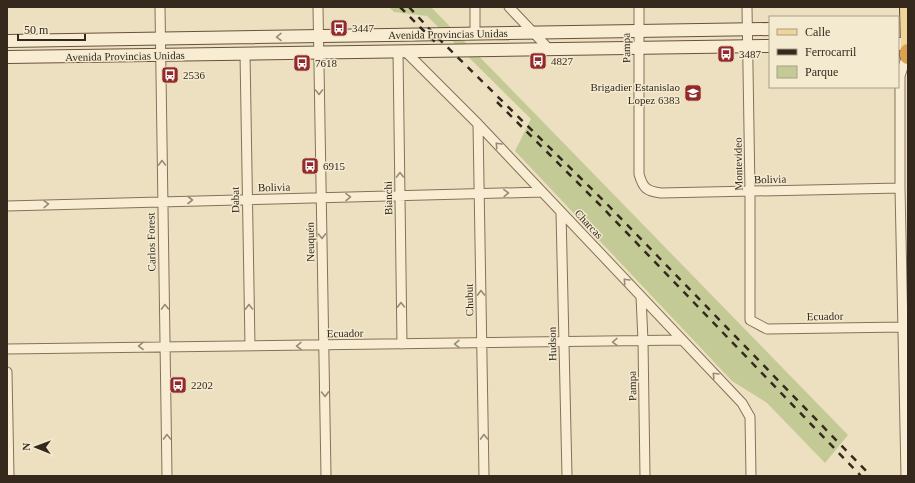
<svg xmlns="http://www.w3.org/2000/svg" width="915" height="483" font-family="'Times New Roman',serif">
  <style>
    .green { fill: #c4ca95 }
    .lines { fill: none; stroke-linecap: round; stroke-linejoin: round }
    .street-casing { stroke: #857159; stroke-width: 11 }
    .secondary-casing { stroke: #67523c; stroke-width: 14 }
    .primary-casing { stroke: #533f2d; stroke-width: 16 }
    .highway-casing { stroke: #533f2d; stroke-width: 18 }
    .street { stroke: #f8edd3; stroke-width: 9 }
    .secondary { stroke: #f8edd3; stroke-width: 12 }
    .primary { stroke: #f0d598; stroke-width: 14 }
    .highway { stroke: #dca051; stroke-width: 16 }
    .rail { stroke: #35291d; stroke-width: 2.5; stroke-dasharray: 7 7; stroke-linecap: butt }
    .oneway { stroke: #968b78 }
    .labels { text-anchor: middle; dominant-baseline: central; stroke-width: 3; stroke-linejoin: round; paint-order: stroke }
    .poi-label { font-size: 11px; fill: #35291d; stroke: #f4ead0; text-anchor: start }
    .street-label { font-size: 11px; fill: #35291d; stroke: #f4ead0 }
  </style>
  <rect width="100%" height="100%" fill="#ede0c0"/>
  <path class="green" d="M389 7H431L848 435 825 463 767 403 732 381 515 151 531 119 427 16 394 12Z"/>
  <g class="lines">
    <defs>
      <path id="street" d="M160 7 167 476
        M318 7 326 476
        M475 7V34
        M509 7 549 49
        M639 7V174C643 188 646 191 661 193L900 188
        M747 7 750 191V320L767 329 903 327
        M405 51 478 124 742 403 750 417 751 476
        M398 52 402 344
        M245 54 250 346
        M478 124 484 476
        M7 206C185 200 364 198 542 192
        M561 212 567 476
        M641 296 643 341 645 476
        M7 349C232 344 457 345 682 340
        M7 372 9 476
        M906 476 900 188V76L908 52"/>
      <path id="secondary" d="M7 41C261 37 516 33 770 29
        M898 44H908
        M7 57 770 46"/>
      <path id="primary" d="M907 7 908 52"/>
      <path id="highway" d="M908 52V56"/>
    </defs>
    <use href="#street" class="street-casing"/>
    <use href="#secondary" class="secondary-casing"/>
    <use href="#primary" class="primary-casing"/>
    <use href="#highway" class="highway-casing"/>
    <use href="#street" class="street"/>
    <use href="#secondary" class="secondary"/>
    <use href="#primary" class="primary"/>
    <use href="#highway" class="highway"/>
    <path class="rail" d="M400 7 437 44
      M409 7 435 35 605 202 871 476
      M497 102 601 206 861 476"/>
  </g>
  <defs><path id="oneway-chevron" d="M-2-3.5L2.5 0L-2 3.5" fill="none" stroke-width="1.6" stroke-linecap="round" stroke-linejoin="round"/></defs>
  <g class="oneway">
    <use href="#oneway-chevron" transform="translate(279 37) rotate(179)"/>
    <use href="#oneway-chevron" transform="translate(319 92) rotate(89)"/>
    <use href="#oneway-chevron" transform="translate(498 145) rotate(-133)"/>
    <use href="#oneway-chevron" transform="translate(162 163) rotate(-91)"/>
    <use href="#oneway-chevron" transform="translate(400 175) rotate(-91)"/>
    <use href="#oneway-chevron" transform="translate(506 193) rotate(-2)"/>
    <use href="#oneway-chevron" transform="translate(348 197) rotate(-1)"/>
    <use href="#oneway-chevron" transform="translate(190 200)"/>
    <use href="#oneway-chevron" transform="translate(46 204) rotate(-2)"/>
    <use href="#oneway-chevron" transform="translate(322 236) rotate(89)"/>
    <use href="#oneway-chevron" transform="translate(626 281) rotate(-133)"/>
    <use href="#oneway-chevron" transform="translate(481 293) rotate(-91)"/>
    <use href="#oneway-chevron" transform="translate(401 305) rotate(-91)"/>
    <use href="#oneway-chevron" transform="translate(165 307) rotate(-91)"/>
    <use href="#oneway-chevron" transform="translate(249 307) rotate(-91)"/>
    <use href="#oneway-chevron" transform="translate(615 342) rotate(179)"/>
    <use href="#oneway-chevron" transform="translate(457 344) rotate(179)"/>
    <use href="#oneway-chevron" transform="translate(141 346) rotate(179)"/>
    <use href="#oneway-chevron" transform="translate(299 346) rotate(179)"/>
    <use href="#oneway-chevron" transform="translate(715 375) rotate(-134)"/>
    <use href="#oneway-chevron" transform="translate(325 394) rotate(89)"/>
    <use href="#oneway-chevron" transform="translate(167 437) rotate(-91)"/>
    <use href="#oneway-chevron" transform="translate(484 437) rotate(-91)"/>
  </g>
  <defs>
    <symbol id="bus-square" viewBox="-11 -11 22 22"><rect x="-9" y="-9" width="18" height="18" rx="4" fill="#932a2a" stroke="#f4ead0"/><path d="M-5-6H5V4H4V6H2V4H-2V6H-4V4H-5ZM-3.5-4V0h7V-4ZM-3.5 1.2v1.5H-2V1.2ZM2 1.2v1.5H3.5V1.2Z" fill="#fff"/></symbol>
    <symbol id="school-square" viewBox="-11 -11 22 22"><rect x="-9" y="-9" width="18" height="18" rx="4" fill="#932a2a" stroke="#f4ead0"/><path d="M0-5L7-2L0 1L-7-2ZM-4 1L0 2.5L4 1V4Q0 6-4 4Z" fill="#fff"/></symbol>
  </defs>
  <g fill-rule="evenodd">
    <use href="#bus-square" x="329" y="18" width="20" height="20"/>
    <use href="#bus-square" x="716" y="44" width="20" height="20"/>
    <use href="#bus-square" x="528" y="51" width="20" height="20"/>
    <use href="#bus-square" x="292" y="53" width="20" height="20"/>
    <use href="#bus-square" x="160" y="65" width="20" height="20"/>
    <use href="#school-square" x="683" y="83" width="20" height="20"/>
    <use href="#bus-square" x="300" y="156" width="20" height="20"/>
    <use href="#bus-square" x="168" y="375" width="20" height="20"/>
  </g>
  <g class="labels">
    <g class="poi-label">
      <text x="352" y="28">3447</text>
      <text x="739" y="54">3487</text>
      <text x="551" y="61">4827</text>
      <text x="315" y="63">7618</text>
      <text x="183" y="75">2536</text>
      <text x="680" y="87" text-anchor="end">Brigadier Estanislao<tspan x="680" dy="13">Lopez 6383</tspan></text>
      <text x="323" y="166">6915</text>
      <text x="191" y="385">2202</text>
    </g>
    <g class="street-label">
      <text transform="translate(448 34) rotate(-1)">Avenida Provincias Unidas</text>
      <text transform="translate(626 48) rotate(-91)">Pampa</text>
      <text transform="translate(125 56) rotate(-1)">Avenida Provincias Unidas</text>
      <text transform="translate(738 164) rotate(-91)">Montevideo</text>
      <text transform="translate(770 179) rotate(-1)">Bolivia</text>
      <text transform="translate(274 187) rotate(-1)">Bolivia</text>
      <text transform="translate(388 198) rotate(-91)">Bianchi</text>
      <text transform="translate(235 200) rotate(-91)">Dabat</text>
      <text transform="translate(589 224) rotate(47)">Charcas</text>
      <text transform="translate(151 242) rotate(-91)">Carlos Forest</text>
      <text transform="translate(310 242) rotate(-91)">Neuquén</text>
      <text transform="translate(469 300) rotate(-91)">Chubut</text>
      <text transform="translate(825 316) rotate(-1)">Ecuador</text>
      <text transform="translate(345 333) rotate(-1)">Ecuador</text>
      <text transform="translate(552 344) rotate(-91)">Hudson</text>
      <text transform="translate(632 386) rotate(-91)">Pampa</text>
    </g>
  </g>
  <rect width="915" height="483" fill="none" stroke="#35291d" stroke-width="16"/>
  <rect x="769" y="16" width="130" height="72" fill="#f4ead0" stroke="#a89d88"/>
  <rect x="777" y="29" width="20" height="6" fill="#f0d598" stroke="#a89d88"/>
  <text x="805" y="36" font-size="12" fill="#35291d">Calle</text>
  <rect x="777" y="49" width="20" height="6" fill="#35291d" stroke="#a89d88"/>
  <text x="805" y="56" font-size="12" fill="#35291d">Ferrocarril</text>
  <rect x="777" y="66" width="20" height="12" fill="#c4ca95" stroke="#a89d88"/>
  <text x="805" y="76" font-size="12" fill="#35291d">Parque</text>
  <g transform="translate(36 447) rotate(271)" stroke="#f4ead0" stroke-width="3" paint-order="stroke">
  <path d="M0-3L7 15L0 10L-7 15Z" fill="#35291d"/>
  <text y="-6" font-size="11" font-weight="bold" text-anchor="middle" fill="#35291d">N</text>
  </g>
  <path d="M18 34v6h67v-6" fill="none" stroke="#35291d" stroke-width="2"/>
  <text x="24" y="34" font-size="12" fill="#35291d" stroke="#f4ead0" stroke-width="3" paint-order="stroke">50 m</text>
</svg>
